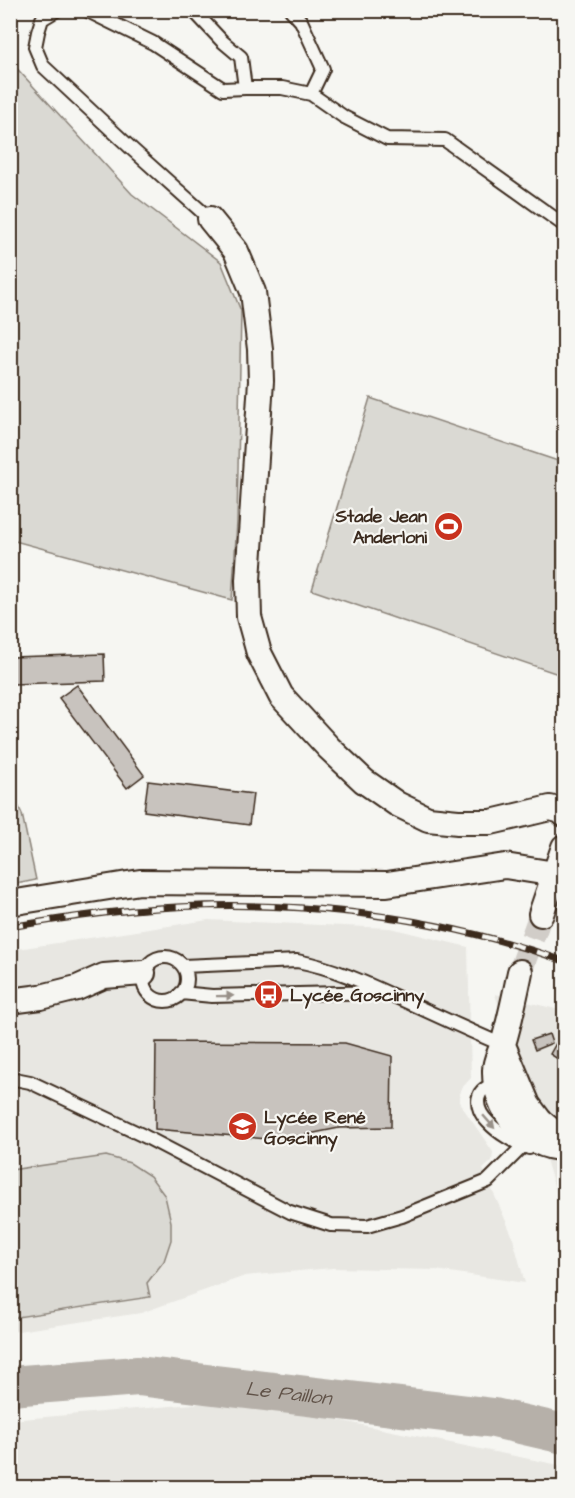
<svg xmlns="http://www.w3.org/2000/svg" width="575" height="1498" font-family="'Architects Daughter',sans-serif">
  <style>
    .built { fill: #e8e7e2 }
    .green { fill: #dad9d3; stroke: #8a8278; stroke-width: 1.5 }
    .lines { fill: none; stroke-linecap: round; stroke-linejoin: round }
    .river { stroke: #b6b0a9; stroke-width: 40 }
    .building { fill: #c8c3be; stroke: #3b2a1e; stroke-width: 1.5 }
    .minor-tunnel { stroke: #d1cdc8; stroke-width: 24; stroke-dasharray: 24 12; stroke-linecap: butt }
    .service-casing { stroke: #3b2a1e; stroke-width: 16 }
    .minor-casing { stroke: #3b2a1e; stroke-width: 28 }
    .service { stroke: #f6f6f2; stroke-width: 12 }
    .minor { stroke: #f6f6f2; stroke-width: 24 }
    .rail-casing { stroke: #3b2a1e; stroke-width: 7 }
    .rail { stroke: #f6f6f2; stroke-width: 4.5; stroke-dasharray: 14; stroke-linecap: butt }
    .oneway { fill: #989088 }
    .labels { text-anchor: middle; dominant-baseline: central; stroke-width: 4.5; stroke-linejoin: round; paint-order: stroke }
    .poi-label { font-size: 18px; font-weight: bold; fill: #3b2a1e; stroke: #f6f6f2; text-anchor: start }
    .water-label { font-size: 20px; font-style: italic; fill: #605248; stroke: #f6f6f2 }
  </style>
  <rect width="100%" height="100%" fill="#f6f6f2"/>
  <filter id="ink" filterUnits="userSpaceOnUse"><feTurbulence type="fractalNoise" baseFrequency=".0167" numOctaves="2"/><feDisplacementMap in="SourceGraphic" scale="12" xChannelSelector="R" yChannelSelector="G"/><feConvolveMatrix kernelMatrix="1 2 1 2 8 2 1 2 1" color-interpolation-filters="sRGB"/></filter>
  <g filter="url(#ink)">
    <path class="built" d="M208 920 390 928 468 947 471 1078 460 1090 459 1102 493 1152 492 1161 483 1169 512 1235 525 1283 436 1270 332 1268 245 1276 141 1313 11 1332V950Z
      M495 994 564 1011V1248L559 1202Z
      M239 1400 564 1466V1487H11V1420Z"/>
    <path class="green" d="M10 61 132 194 221 262 241 311 237 522 232 600 11 540Z
      M370 398 564 463V676L312 590Z
      M11 790 22 814 36 880 11 885Z
      M106 1156 130 1163 150 1176 165 1196 171 1222V1240L164 1261 147 1283 150 1297 11 1318V1170Z"/>
    <g class="lines">
      <path class="river" id="s1" d="M10 1386 138 1376 494 1418 564 1434"/>
    </g>
    <path class="building" d="M104 654 105 681 13 684 12 657Z
      M77 685 144 775 127 788 59 698Z
      M148 781 253 794 249 825 144 811Z
      M564 1029V1063L550 1054Z
      M549 1034 552 1043 535 1050 531 1040Z
      M156 1042 345 1043 392 1056 391 1127 339 1128 279 1140 155 1129Z"/>
    <g class="lines">
      <path class="minor-tunnel" d="M520 972 541 914"/>
      <defs>
        <path id="service" d="M57 10 42 19 38 32 35 47 43 66 133 150 210 219
          M86 10 153 43 223 89 245 88H282L311 94 344 117 387 139 445 140 564 225
          M193 10 222 41 241 57 245 88
          M291 10 301 21 323 69 311 94
          M143 979a22 22 0 1 1 44 0a22 22 0 1 1-44 0Z
          M183 966 297 961C335 968 370 985 405 1001 438 1016 470 1031 503 1045
          M181 993 212 996 381 992
          M10 1078 30 1082 144 1136 290 1212 331 1225 367 1226 402 1216 488 1181 523 1146
          M498 1085C474 1086 473 1107 488 1122 498 1133 515 1143 529 1148"/>
        <path id="minor" d="M210 219 236 251 253 292 260 349 261 381 248 580 249 617 259 653 281 696 329 748 364 781 397 804 428 819 458 822H491L550 808 562 811 564 814
          M10 903 140 882 387 884 505 866 555 874
          M541 914 564 847
          M520 972C515 996 510 1021 503 1044 500 1053 495 1061 495 1070 494 1109 525 1148 564 1148
          M10 1001 41 997 77 988 104 976 143 973
          M503 1045 528 1105 540 1121 564 1141"/>
      </defs>
      <use href="#service" class="service-casing"/>
      <use href="#minor" class="minor-casing"/>
      <use href="#service" class="service"/>
      <use href="#minor" class="minor"/>
      <defs>
        <path id="rail" d="M10 927C51 920 92 914 133 910 277 897 427 912 564 961"/>
      </defs>
      <use href="#rail" class="rail-casing"/>
      <use href="#rail" class="rail"/>
    </g>
    <defs><path id="oneway-solid" d="M-6-.8H1V-3.2L6.5 0L1 3.2V.8H-6Z" transform="scale(1.5)"/></defs>
    <g class="oneway">
      <use href="#oneway-solid" transform="translate(225 996) rotate(-1)"/>
      <use href="#oneway-solid" transform="translate(489 1122) rotate(49)"/>
    </g>
  </g>
  <defs>
    <symbol id="stadium-disc" viewBox="-11 -11 22 22"><circle r="9.5" fill="#c8321e" stroke="#f6f6f2"/><path d="M0-5a6.5 5 0 1 0 0 10a6.5 5 0 1 0 0-10ZM-3.5-1.8h7v3.6h-7Z" fill="#fff"/></symbol>
    <symbol id="bus-disc" viewBox="-11 -11 22 22"><circle r="9.5" fill="#c8321e" stroke="#f6f6f2"/><path d="M-5-6H5V4H4V6H2V4H-2V6H-4V4H-5ZM-3.5-4V0h7V-4ZM-3.5 1.2v1.5H-2V1.2ZM2 1.2v1.5H3.5V1.2Z" fill="#fff"/></symbol>
    <symbol id="school-disc" viewBox="-11 -11 22 22"><circle r="9.5" fill="#c8321e" stroke="#f6f6f2"/><path d="M0-5L7-2L0 1L-7-2ZM-4 1L0 2.5L4 1V4Q0 6-4 4Z" fill="#fff"/></symbol>
  </defs>
  <g fill-rule="evenodd">
    <use href="#stadium-disc" x="432" y="510" width="33" height="33"/>
    <use href="#bus-disc" x="252" y="978" width="33" height="33"/>
    <use href="#school-disc" x="226" y="1110" width="33" height="33"/>
  </g>
  <g class="labels">
    <g class="poi-label">
      <text x="427" y="516" text-anchor="end">Stade Jean<tspan x="427" dy="21">Anderloni</tspan></text>
      <text x="290" y="995">Lycée Goscinny</text>
      <text x="264" y="1117">Lycée René<tspan x="264" dy="21">Goscinny</tspan></text>
    </g>
    <g class="water-label">
      <text stroke="none"><textPath href="#s1" startOffset="280">Le Paillon</textPath></text>
    </g>
  </g>
  <rect width="575" height="1498" fill="none" stroke="#f6f6f2" stroke-width="36"/>
  <rect x="18" y="18" width="539" height="1462" fill="none" stroke="#3b2a1e" stroke-width="2" filter="url(#ink)"/>
</svg>
